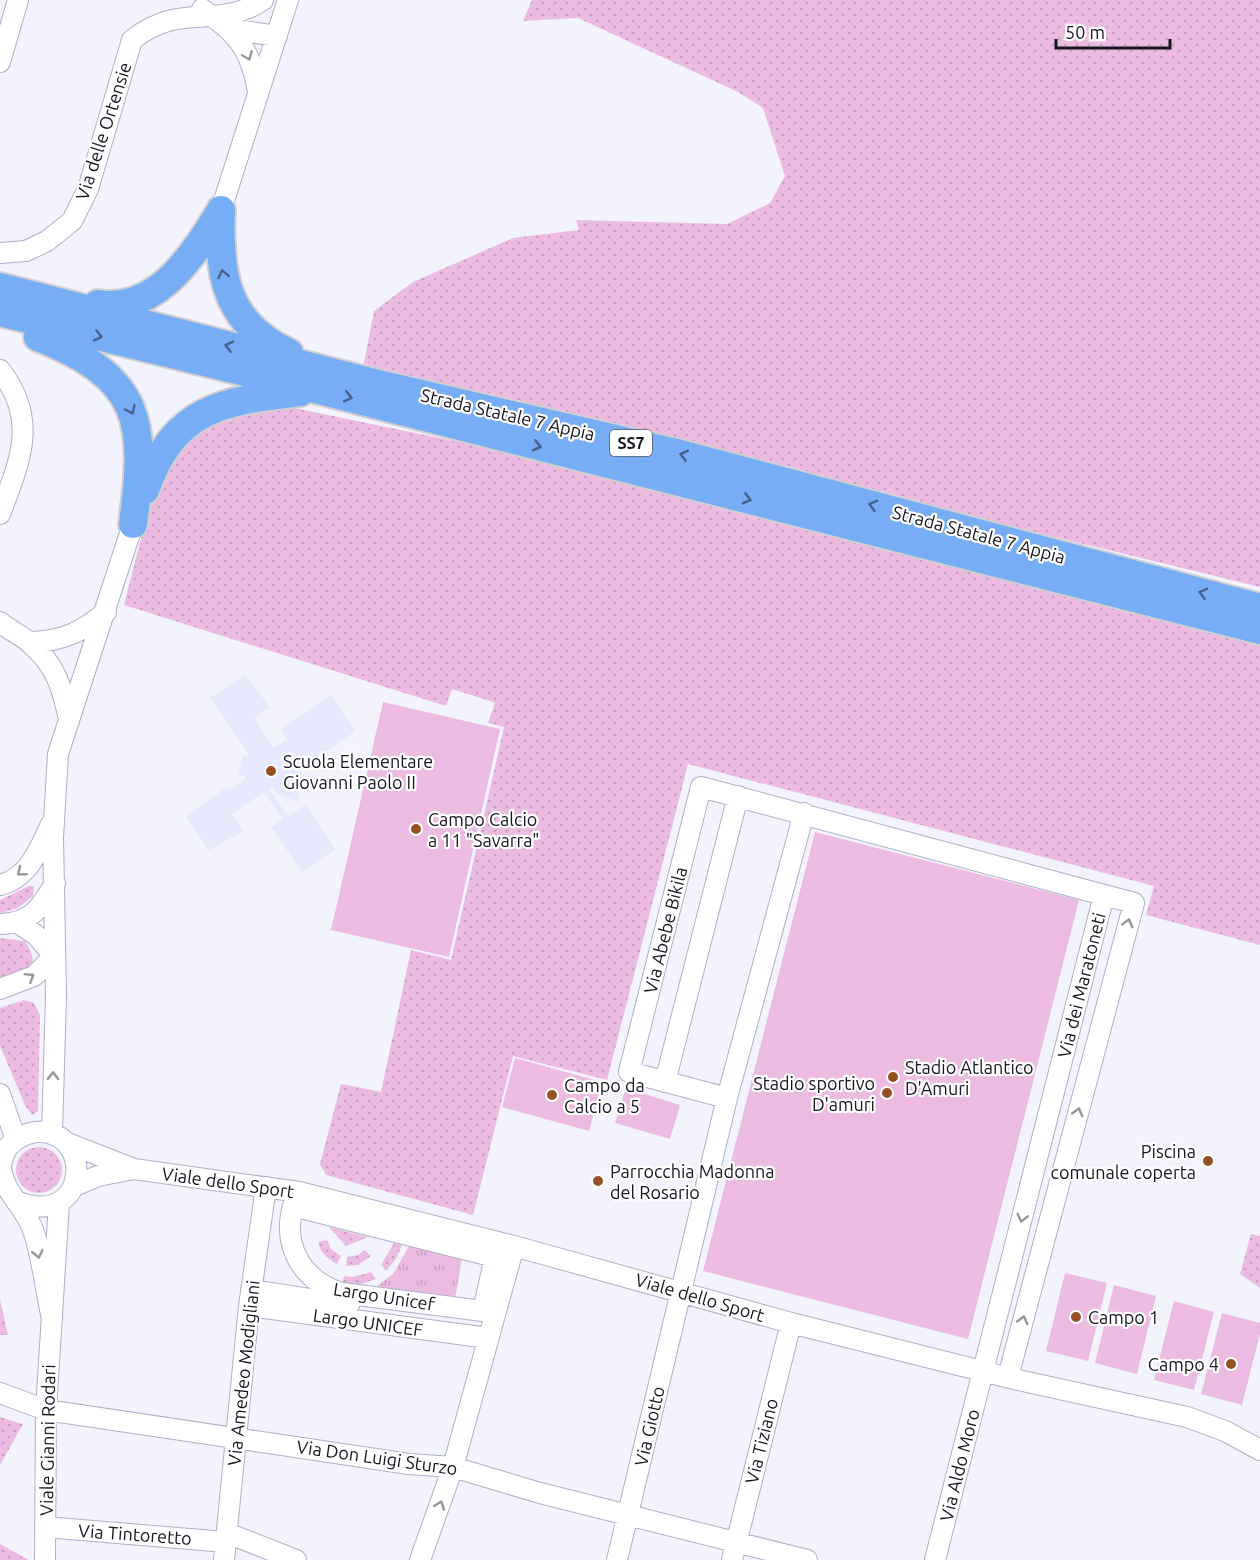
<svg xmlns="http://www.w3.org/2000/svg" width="1260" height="1560" font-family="Ubuntu,sans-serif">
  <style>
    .built { fill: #e6e8fc }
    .grass { fill: url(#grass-dots) }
    .park { fill: url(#park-tufts) }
    .garden { fill: #ecbbe2 }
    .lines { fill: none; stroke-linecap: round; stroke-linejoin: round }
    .minor-casing { stroke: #aeb0c9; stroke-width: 22 }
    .highway-casing { stroke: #d0d0d2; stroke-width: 32 }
    .minor { stroke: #fff; stroke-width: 20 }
    .highway { stroke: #76adf5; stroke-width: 28 }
    .oneway { stroke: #96969a }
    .oneway2 { stroke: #46628a }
    .poi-dot { fill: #945023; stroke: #fff; stroke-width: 2 }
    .labels { text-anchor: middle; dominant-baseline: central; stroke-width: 4.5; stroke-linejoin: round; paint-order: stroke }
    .shield { fill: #fff; stroke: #5b5c62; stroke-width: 1.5 }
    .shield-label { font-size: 16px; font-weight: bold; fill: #15161f }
    .street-label { font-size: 18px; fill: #15161f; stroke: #fff }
    .poi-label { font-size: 18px; fill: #15161f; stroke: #fff; text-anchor: start }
  </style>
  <defs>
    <pattern id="grass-dots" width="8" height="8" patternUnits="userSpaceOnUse" patternTransform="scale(1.5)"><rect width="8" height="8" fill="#ecbbe2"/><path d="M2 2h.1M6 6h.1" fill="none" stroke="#caa0c1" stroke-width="1.8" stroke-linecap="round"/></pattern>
    <pattern id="park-tufts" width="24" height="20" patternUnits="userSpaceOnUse" patternTransform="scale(1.5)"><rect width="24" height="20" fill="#ecbbe2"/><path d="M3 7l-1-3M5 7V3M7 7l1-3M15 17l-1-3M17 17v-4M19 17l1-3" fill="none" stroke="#caa0c1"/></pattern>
  </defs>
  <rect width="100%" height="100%" fill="#f2f3fd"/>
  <path class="built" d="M245 675 270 707 254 718 274 748 287 739 281 729 331 695 356 731 317 757 318 759 303 767 297 801 279 795 272 787 269 789 288 816 306 804 335 850 302 872 271 827 283 819 264 792 232 814 244 831 209 850 186 816 227 787 230 790 245 780V776L238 774 243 755 247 756 248 753 210 698Z"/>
  <path class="grass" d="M532 0H1260V587L363 368 374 311 413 282 513 238 579 230 576 220 727 224 770 203 785 176 763 108 738 92 578 18 523 21Z
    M265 402 610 473 1260 639V945L1146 915 1154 886 688 764 607 1080 513 1056 473 1215 326 1175 320 1164 341 1084 381 1092 411 950 451 960 504 727 488 723 495 703 493 702 452 689 446 706 124 605 159 468 206 418Z
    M29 886H34L33 896 18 908 0 913V900Z
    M0 938 25 941C44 969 23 974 0 982Z
    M24 1000 34 1003 40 1015 38 1111 32 1115 26 1107 0 1046V1008Z
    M16 1170a23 23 0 1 1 46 0a23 23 0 1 1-46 0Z
    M329 1227 368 1237 346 1246Z
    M1251 1234 1260 1236V1288L1240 1274Z
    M327 1240 331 1249 341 1256 337 1264C327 1259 321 1253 318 1242Z
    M394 1243 402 1245 396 1259 386 1271 381 1265Z
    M365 1250 371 1256 358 1265 346 1266 347 1257 358 1255Z
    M371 1272 376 1279 358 1285 342 1284 344 1276 353 1277Z
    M0 1300 8 1335H0Z
    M0 1417 23 1424 0 1465Z
    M0 1544 29 1560H0Z"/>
  <path class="park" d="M409 1246 462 1258 454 1305 376 1293 377 1286 393 1274Z"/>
  <path class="garden" d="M383 702 500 729 449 957 331 930Z
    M815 832 1079 900 968 1339 703 1271Z
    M515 1058 602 1082 589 1131 502 1107Z
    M626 1088 680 1105 670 1139 615 1123Z
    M1065 1273 1107 1283 1088 1361 1046 1351Z
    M1114 1285 1156 1296 1137 1374 1095 1363Z
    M1174 1301 1214 1312 1194 1390 1154 1380Z
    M1222 1313 1260 1323V1334L1242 1405 1201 1394Z"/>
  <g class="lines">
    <defs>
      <path id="minor" d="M202 9C237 33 251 49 258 92
        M226 25 250 32 277 36
        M0 62 18 0
        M221 210 288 0
        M0 253 26 251 47 241 72 221 88 189 132 40C182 0 217 31 263 0
        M0 370C39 420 20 461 0 514
        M0 622C10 631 22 635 31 644 56 665 62 688 69 719
        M29 642C61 642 82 632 106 612
        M0 885C29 878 40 848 51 824
        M18 923 36 935 54 956
        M0 924C31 923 40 909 55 883
        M0 989 34 976 54 956
        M665 1082 738 796
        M0 1094 16 1140
        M727 1098 629 1072 701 787 1104 895
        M52 1134 56 996 53 838 58 754 133 524
        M65 1142 134 1169 299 1192 514 1246 791 1323 1018 1380 1187 1417 1225 1431 1260 1450
        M74 1186 98 1176 134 1169
        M16 1201C90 1231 95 1128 36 1132 26 1133 15 1139 8 1147 3 1155 0 1165 2 1173 6 1193 23 1206 31 1225 41 1247 46 1294 52 1319
        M293 1206 495 1257 483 1311 342 1293C302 1281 282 1246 293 1206Z
        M251 1290 349 1305
        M249 1306 488 1338
        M0 1393 46 1410 409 1464 453 1467 540 1493 807 1560
        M45 1527 226 1542
        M227 1533 296 1560
        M45 1560 46 1410 59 1203
        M224 1560 249 1306 266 1187
        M420 1560 453 1467 514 1246
        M617 1560 727 1098 804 813
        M732 1560 791 1323
        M935 1560 1104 895 1134 903 1008 1377"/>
      <path id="highway" d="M221 210C218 274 225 323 289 353
        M0 287 382 385 680 454 1260 608
        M98 304C157 313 193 256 220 212
        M0 312 319 390 1260 630
        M38 337C142 378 147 421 133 524
        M145 490C174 407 223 401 300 392"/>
    </defs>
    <use href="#minor" class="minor-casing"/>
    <use href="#highway" class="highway-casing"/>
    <use href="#minor" class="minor"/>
    <use href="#highway" class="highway"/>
  </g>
  <defs><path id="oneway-chevron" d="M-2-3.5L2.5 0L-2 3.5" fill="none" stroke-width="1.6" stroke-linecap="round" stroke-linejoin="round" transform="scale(1.5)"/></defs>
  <g class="oneway">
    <use href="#oneway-chevron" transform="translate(248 56) rotate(67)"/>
    <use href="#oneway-chevron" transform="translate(21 872) rotate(141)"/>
    <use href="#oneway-chevron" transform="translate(1128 923) rotate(-75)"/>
    <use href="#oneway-chevron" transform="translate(30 977) rotate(-32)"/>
    <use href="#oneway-chevron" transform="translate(53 1076) rotate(-89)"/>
    <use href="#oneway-chevron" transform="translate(1078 1112) rotate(-75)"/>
    <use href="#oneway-chevron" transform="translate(1022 1218) rotate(104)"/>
    <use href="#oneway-chevron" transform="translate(38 1254) rotate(78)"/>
    <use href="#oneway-chevron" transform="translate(1023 1320) rotate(-75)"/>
    <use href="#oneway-chevron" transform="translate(440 1505) rotate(-70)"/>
  </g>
  <g class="oneway2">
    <use href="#oneway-chevron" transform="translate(223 274) rotate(-101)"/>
    <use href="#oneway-chevron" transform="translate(98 336) rotate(14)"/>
    <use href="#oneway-chevron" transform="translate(229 346) rotate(-166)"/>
    <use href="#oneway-chevron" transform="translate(348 397) rotate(14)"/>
    <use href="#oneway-chevron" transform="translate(131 410) rotate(65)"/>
    <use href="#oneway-chevron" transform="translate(537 446) rotate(14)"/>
    <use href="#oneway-chevron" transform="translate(684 455) rotate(-166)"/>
    <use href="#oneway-chevron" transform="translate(747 499) rotate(14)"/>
    <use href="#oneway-chevron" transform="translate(873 505) rotate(-165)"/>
    <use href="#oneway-chevron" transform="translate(1203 593) rotate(-165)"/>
  </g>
  <g class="poi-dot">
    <circle cx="271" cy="771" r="6"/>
    <circle cx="416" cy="829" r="6"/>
    <circle cx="893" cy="1077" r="6"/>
    <circle cx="887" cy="1093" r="6"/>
    <circle cx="552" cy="1095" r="6"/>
    <circle cx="1208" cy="1161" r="6"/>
    <circle cx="598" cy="1181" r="6"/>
    <circle cx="1076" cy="1317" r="6"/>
    <circle cx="1231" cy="1364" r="6"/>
  </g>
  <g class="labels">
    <rect class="shield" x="610" y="430" width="42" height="26" rx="4.5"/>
    <g class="shield-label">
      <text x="631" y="443">SS7</text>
    </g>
    <g class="street-label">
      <text transform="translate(103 131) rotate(-72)">Via delle Ortensie</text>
      <text transform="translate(508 414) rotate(13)">Strada Statale 7 Appia</text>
      <text transform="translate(979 534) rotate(15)">Strada Statale 7 Appia</text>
      <text transform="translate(665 930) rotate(-76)">Via Abebe Bikila</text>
      <text transform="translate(1081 985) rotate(-76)">Via dei Maratoneti</text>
      <text transform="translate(228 1182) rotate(8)">Viale dello Sport</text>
      <text transform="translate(384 1296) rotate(9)">Largo Unicef</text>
      <text transform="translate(700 1297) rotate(16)">Viale dello Sport</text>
      <text transform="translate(368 1322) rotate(8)">Largo UNICEF</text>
      <text transform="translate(243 1373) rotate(-84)">Via Amedeo Modigliani</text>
      <text transform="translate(649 1426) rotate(-77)">Via Giotto</text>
      <text transform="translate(47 1440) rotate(-89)">Viale Gianni Rodari</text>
      <text transform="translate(761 1441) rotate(-76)">Via Tiziano</text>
      <text transform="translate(377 1457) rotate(8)">Via Don Luigi Sturzo</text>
      <text transform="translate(959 1465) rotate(-76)">Via Aldo Moro</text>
      <text transform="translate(135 1534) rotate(4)">Via Tintoretto</text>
    </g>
    <g class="poi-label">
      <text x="283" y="761">Scuola Elementare<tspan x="283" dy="21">Giovanni Paolo II</tspan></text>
      <text x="428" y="819">Campo Calcio<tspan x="428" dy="21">a 11 "Savarra"</tspan></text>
      <text x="905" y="1067">Stadio Atlantico<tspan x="905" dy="21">D'Amuri</tspan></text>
      <text x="875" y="1083" text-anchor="end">Stadio sportivo<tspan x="875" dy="21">D'amuri</tspan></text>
      <text x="564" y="1085">Campo da<tspan x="564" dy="21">Calcio a 5</tspan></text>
      <text x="1196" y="1151" text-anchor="end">Piscina<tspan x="1196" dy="21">comunale coperta</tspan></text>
      <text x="610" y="1171">Parrocchia Madonna<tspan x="610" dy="21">del Rosario</tspan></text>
      <text x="1088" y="1317">Campo 1</text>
      <text x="1219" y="1364" text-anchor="end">Campo 4</text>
    </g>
  </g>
  <path d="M1056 39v9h114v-9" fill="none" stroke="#15161f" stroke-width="3"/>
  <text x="1065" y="39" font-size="18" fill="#15161f" stroke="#ffffff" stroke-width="4.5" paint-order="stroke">50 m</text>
</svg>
